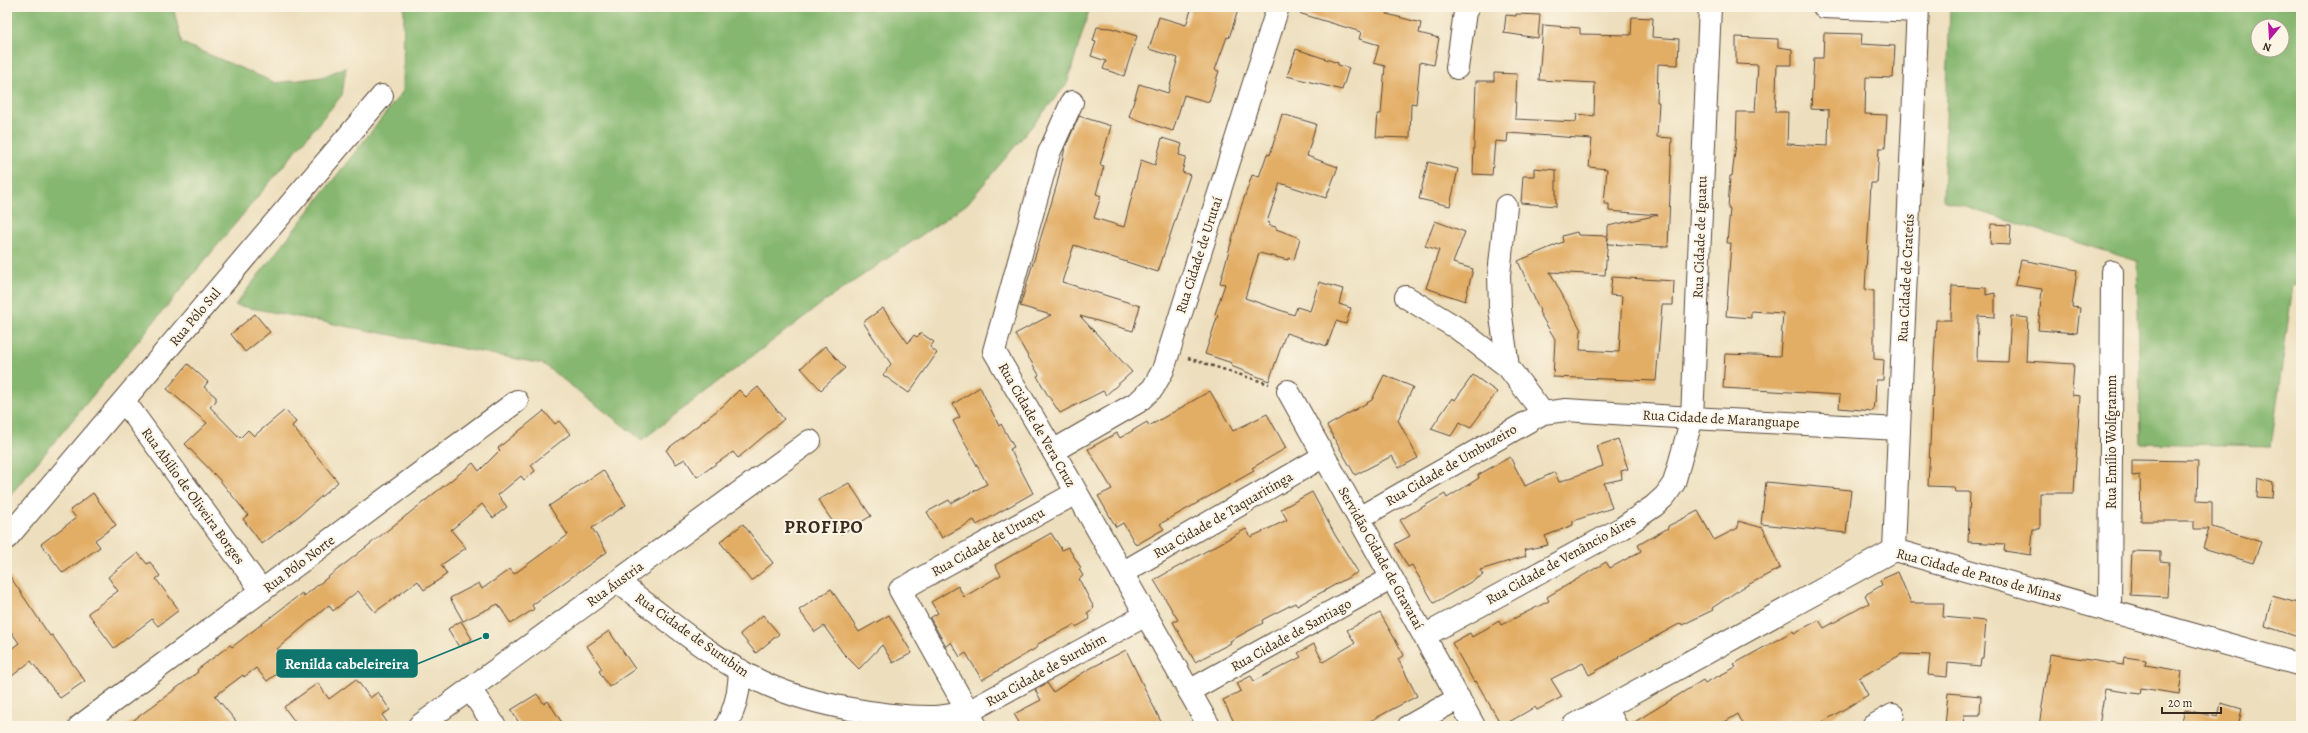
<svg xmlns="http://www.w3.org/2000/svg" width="2308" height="733" font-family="Alegreya,serif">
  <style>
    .forest { fill: #86b770; stroke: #607047; fill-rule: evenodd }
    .building { fill: #e2ad65 }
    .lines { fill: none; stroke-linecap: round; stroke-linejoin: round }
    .minor-casing { stroke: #564536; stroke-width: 24 }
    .tertiary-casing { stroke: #564536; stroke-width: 24 }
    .path { stroke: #564536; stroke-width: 2.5; stroke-dasharray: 3 3; stroke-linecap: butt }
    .minor { stroke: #fff; stroke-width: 22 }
    .tertiary { stroke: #fff; stroke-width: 22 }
    .labels { text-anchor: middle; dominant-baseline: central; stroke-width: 4; stroke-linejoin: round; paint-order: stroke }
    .street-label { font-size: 14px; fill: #3b2a1e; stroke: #fcf5e5 }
    .district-label { font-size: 18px; font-weight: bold; letter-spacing: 1px; fill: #3b2a1e; stroke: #fcf5e5 }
    .leader { fill: none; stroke: #0f766e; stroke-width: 1.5 }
    .callout-dot { fill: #0f766e; stroke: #fcf5e5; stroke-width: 1.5 }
    .callout { fill: #0f766e; stroke: #0f766e; stroke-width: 1.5 }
    .callout-label { font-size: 15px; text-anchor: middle; font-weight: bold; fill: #fff }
  </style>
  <rect width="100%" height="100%" fill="#fcf5e5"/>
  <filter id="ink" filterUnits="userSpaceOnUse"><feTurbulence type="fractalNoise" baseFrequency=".025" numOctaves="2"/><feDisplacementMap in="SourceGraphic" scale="8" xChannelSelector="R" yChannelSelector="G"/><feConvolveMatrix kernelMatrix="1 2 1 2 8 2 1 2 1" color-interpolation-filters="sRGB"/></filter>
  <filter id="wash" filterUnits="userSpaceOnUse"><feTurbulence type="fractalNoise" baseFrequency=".012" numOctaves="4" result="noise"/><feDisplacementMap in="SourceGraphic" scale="16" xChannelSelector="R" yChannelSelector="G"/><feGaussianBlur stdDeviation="0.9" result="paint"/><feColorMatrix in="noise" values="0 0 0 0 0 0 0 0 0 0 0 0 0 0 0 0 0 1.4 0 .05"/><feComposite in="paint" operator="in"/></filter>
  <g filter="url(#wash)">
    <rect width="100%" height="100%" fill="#eddfbd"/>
    <path class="forest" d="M7 7H173L182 43 276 83 322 77 346 67 342 95 7 499Z
      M404 7H1090L1067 84 967 204 825 301 642 440 543 364 235 305 403 91Z
      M1950 7H2301V287L2293 285 2271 446 2141 443 2137 261 1943 200ZM2258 26H2282V50H2258Z"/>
    <g id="blocks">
      <path class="building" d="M1192 7H1239L1229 38 1227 37 1215 70 1219 71 1209 102 1184 95 1173 131 1129 117 1139 84 1168 93 1178 58 1149 49 1159 17 1186 25Z
        M1293 7H1389L1387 14 1421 23 1419 33 1439 38 1434 65 1420 62 1416 104 1411 103 1410 138 1376 137 1378 114H1381L1385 66 1374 63 1379 45 1359 39 1361 32 1292 11Z
        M1516 14 1540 15 1538 38 1504 33 1506 15 1516 16Z
        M1632 17 1653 18 1652 37 1679 39 1678 65 1658 64 1657 102H1659L1657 137 1672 138 1668 247 1607 244 1608 237 1605 275 1550 272 1581 330 1580 350 1619 352 1622 296 1610 295 1612 277 1674 281 1673 305H1662L1656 381 1553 377 1555 339 1539 312 1540 311 1518 261 1563 242 1562 236 1577 232 1578 235 1608 236V226L1658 215 1609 211V204H1604L1607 169 1589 167 1592 139 1508 133 1507 142 1495 141 1492 175 1473 174 1476 81H1494V73L1517 74 1515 119 1576 122 1577 114 1594 116 1595 83 1539 80 1543 25 1580 28V34L1631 35Z
        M1097 27 1111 28 1137 36 1124 76 1103 69 1106 61 1091 56 1096 42 1093 41Z
        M1824 33 1862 34 1861 44 1895 46 1893 78 1866 77 1865 114 1887 115 1885 148H1879L1877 183H1871L1869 218 1865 290 1874 291V359L1884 360 1883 380H1876L1875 402H1874L1873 411 1839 408 1840 395 1723 388 1725 354 1780 356 1783 313 1751 311V318L1726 316 1731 243H1727L1730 209H1728L1730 176H1732L1736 143 1737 112H1755L1758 65 1736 64V37L1778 39V47L1792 49V65H1777L1775 112H1788L1787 144 1828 146 1829 110 1811 109 1814 58H1823Z
        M1296 49 1338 63V65L1349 68 1342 90 1287 76Z
        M1282 114 1316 124 1307 156 1338 167 1326 198 1280 183 1267 222 1270 223 1268 225 1276 227V229L1300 238 1294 260 1288 258V260L1259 253 1245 298 1294 315 1297 307 1310 311 1319 282 1343 289 1339 304 1351 308 1346 324 1336 321 1327 346 1286 333 1269 381 1231 366 1232 363 1205 354 1218 315 1215 314 1225 284 1220 283 1241 207 1252 175 1259 177 1267 154 1270 155Z
        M1079 116 1111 126 1100 165 1104 166 1096 194 1101 196 1094 218 1124 227 1141 160 1155 165 1162 138 1182 144 1179 155 1186 157 1182 172 1190 175 1158 272 1074 245 1062 282 1140 306 1133 331 1080 316 1132 372 1106 395 1103 391 1060 413 1047 394 1037 376 1039 375 1015 334 1051 315 1020 306 1057 184 1065 148Z
        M1428 162 1458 169 1450 206 1419 199Z
        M1534 168 1556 170V206L1521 203 1523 176H1534Z
        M1435 221 1465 232 1453 263 1473 269 1465 301 1426 288 1439 250 1425 246Z
        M1991 224 2011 225 2010 245 1990 244Z
        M2021 260 2077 270 2072 307 2080 308 2077 333 2038 330 2042 289 2015 285Z
        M1952 286 1986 288V295L1995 293V317L1978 316 1977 361 2008 362 2011 316 2028 318 2026 361 2074 364 2072 395 2080 396 2074 493H2040V529H2033L2031 555 2004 551 2005 544 1968 542 1970 492H1955L1954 487 1928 486 1936 320H1951Z
        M883 308 908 343 914 335 917 337 921 333 934 342 930 347 937 353 909 393 883 375 891 364 863 322Z
        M255 314 270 332 245 352 231 334Z
        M825 346 845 368 821 390 801 368Z
        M188 364 208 382 204 387 216 397V401L210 407 240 438 248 430 254 436 285 410 296 422 292 426 338 482 300 515 262 544 243 519 248 515 218 478 185 444 207 423 167 389Z
        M1384 375 1413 387 1398 420 1418 458 1399 468 1392 456 1355 475 1327 426 1372 400Z
        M1473 375 1497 392 1470 428 1460 422 1451 436 1431 429 1452 398 1455 400Z
        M758 387 784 419 738 458 733 452 697 477 685 459 676 464 666 450 723 406 739 390 746 397Z
        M980 387 999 426 1001 424 1014 447 1010 449 1033 493 977 525 974 520 942 538 927 512 949 500 951 503 987 484 953 421 960 417 953 404Z
        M1210 391 1233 431 1267 414 1286 448 1252 468 1254 471 1160 524 1164 529 1136 545 1123 523 1116 527 1098 496 1112 489 1088 449 1117 433 1120 438 1147 422 1149 426Z
        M544 411 555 424 559 421 570 434 531 465 535 471 524 480 521 476 498 495 507 507 493 518 482 504 451 530 466 548 441 565 447 574 424 590 418 581 375 612 358 591 333 611 329 605 277 649 290 664 267 681 256 668 244 677 243 675 215 696 240 726H126L198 672 197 670 230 645 232 647 302 593 304 596 473 463 479 471 500 450 498 448Z
        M1618 439 1628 469 1621 471 1622 479 1604 483 1612 508 1573 521V525L1545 536 1548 545 1524 550 1526 556 1480 570 1483 575 1434 603 1412 565 1408 567 1395 544 1410 536 1400 520 1445 494 1447 498 1479 478 1478 475 1510 457 1525 486 1555 472 1559 482 1603 466 1597 446Z
        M2132 460 2198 461 2197 501 2212 502V527L2261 542 2253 563 2203 548 2209 529H2194V521H2141L2140 475 2132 476Z
        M603 470 626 505 592 528 607 552 532 605 534 609 511 624 498 604 463 621 450 598 479 583 482 589 510 569 514 574 568 535 549 506Z
        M2258 478 2273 483 2272 498 2257 497Z
        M1766 482 1851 490 1846 533 1761 524Z
        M849 483 871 516 841 534 818 500Z
        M1312 492 1335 535 1358 572 1297 606 1295 603 1262 620 1263 623 1230 641 1231 643 1195 662 1173 622 1178 620 1154 580 1246 529 1251 537 1287 520 1281 509Z
        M93 493 116 525 95 540 100 547 63 573 41 544 76 518 70 510Z
        M1698 511 1714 540 1738 528V521L1763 528 1780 568 1742 588 1712 608 1713 610 1682 625 1681 623 1618 657 1619 658 1589 675 1583 663 1551 679 1562 697 1537 710 1535 707 1502 726 1476 681 1474 682 1452 643 1470 633 1472 637 1499 621 1501 625 1549 601 1547 597 1606 562 1610 568 1641 551 1638 545 1668 528V526Z
        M743 524 773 563 751 581 720 542Z
        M1051 533 1062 550 1068 547 1081 568 1079 569 1083 576 1079 579 1094 608 1087 613 1090 619 1076 627 1074 625 1036 645 1038 647 982 680 966 653 960 657 951 642 946 646 930 618 938 613 931 602 958 586 964 597 1001 575 995 565Z
        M2132 551 2160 552V561L2169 562 2167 597 2130 595Z
        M138 553 147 564 150 562 160 576 156 579 179 610 158 626 152 619 114 648 88 613 118 591 108 577Z
        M7 572 50 636 52 635 85 681 60 698 31 661 7 680V652L19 643 7 626Z
        M1898 572 1911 603H1944L1943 617 1986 621 1983 658H1981L1980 666 1948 663 1947 677 1928 675 1930 655 1902 654 1859 678 1868 695 1816 726H1744L1738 714 1718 726H1628L1703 680 1705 683 1736 667 1734 664 1793 631 1794 633 1819 620 1824 628 1869 603 1865 595 1882 585 1880 580Z
        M831 589 859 632 889 615 912 653 893 663 882 645 859 669 843 653 824 626 815 632 799 610Z
        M2272 596 2301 604V638L2265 626Z
        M1380 613 1404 655 1398 659 1417 696 1361 726H1236L1223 700 1241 691 1237 683 1251 676 1254 681 1301 657 1298 653 1314 644 1323 662 1355 643 1347 630Z
        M763 615 779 634 756 653 740 634Z
        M461 621 472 639 459 647 448 629Z
        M609 631 635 669 609 687 599 671 602 669 587 646Z
        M1126 650 1163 726H1021L1014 714 1041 700 1035 690 1047 683 1053 692 1089 669Z
        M2050 654 2123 665 2124 657 2146 660 2145 665 2182 671 2179 694 2141 688 2140 694 2105 689 2099 726H2039Z
        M356 679 370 698 378 692 390 710 382 715 390 726H298L284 707 318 683 329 699Z
        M1948 693 1981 696 1980 715H1964L1963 726H1945Z
        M537 694 544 704 548 701 564 726H521L511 710Z
        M2221 703 2242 709 2238 726H2181L2185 710 2218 717Z"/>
    </g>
  </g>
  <g filter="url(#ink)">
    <use href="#blocks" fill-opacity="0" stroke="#564536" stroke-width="1"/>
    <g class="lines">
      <defs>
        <path id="minor" d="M1824 7 1917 11
          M1457 68 1465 12 1468 7
          M1506 206 1499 275 1500 309 1508 367 1543 413
          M1406 297 1457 328 1508 367
          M1288 391 1474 726
          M124 401 262 591
          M1899 429 1918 7
          M1053 451 994 351 1049 153 1072 102
          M1359 518 1543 413 1566 410 1692 418 1674 483 1665 496 1654 506 1622 528 1424 636
          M7 538 382 96
          M1122 573 1324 456
          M618 582C666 618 714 661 768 685 813 705 886 718 935 717 946 716 957 714 968 712L1146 615
          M2110 611 2112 272
          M470 689 495 726
          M1189 691 1392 578
          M80 726 517 401
          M419 726 810 441
          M726 726C736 707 739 692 740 670
          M976 726 900 590 1076 493
          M1409 726 1459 698
          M1873 726 1893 715"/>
        <path id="tertiary" d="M1710 7 1692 418 1899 429 1894 550
          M1606 708 1616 726
          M1209 726 1053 451 1138 402 1153 388 1163 370 1278 7
          M1573 726 1894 550 2301 665"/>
      </defs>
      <use href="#minor" class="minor-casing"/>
      <use href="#tertiary" class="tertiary-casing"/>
      <path class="path" d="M1188 358 1269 384"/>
      <use href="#minor" class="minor"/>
      <use href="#tertiary" class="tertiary"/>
    </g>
  </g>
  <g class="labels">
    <g class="street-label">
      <text transform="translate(1700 237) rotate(-88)">Rua Cidade de Iguatu</text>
      <text transform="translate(1199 255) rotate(-72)">Rua Cidade de Urutaí</text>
      <text transform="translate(1906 278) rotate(-87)">Rua Cidade de Crateús</text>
      <text transform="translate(195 317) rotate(-50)">Rua Pólo Sul</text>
      <text transform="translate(1721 419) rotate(3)">Rua Cidade de Maranguape</text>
      <text transform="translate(1037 425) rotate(60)">Rua Cidade de Vera Cruz</text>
      <text transform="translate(2111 442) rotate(-90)">Rua Emílio Wolfgramm</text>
      <text transform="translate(1451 465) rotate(-30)">Rua Cidade de Umbuzeiro</text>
      <text transform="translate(193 496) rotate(54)">Rua Abílio de Oliveira Borges</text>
      <text transform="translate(1223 515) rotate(-30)">Rua Cidade de Taquaritinga</text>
      <text transform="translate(988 542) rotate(-29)">Rua Cidade de Uruaçu</text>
      <text transform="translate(1381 558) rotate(61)">Servidão Cidade de Gravataí</text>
      <text transform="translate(1561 560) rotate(-29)">Rua Cidade de Venâncio Aires</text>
      <text transform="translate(299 564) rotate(-37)">Rua Pólo Norte</text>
      <text transform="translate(1979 575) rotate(15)">Rua Cidade de Patos de Minas</text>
      <text transform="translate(615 584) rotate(-36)">Rua Áustria</text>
      <text transform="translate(692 635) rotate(35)">Rua Cidade de Surubim</text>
      <text transform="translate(1291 635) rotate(-29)">Rua Cidade de Santiago</text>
      <text transform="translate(1046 670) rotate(-29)">Rua Cidade de Surubim</text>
    </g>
    <g class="district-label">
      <text x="824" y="527">PROFIPO</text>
    </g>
  </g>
  <path class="leader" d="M486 636L417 664"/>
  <circle class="callout-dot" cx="486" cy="636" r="4"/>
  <rect class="callout" x="277" y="650" width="140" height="27" rx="4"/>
  <g class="callout-label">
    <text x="347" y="669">Renilda cabeleireira</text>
  </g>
  <rect width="2308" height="733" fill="none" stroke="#fcf5e5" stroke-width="24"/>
  <g transform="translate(2270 38) rotate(198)"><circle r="19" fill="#fcf5e5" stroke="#afa495"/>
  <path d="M0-3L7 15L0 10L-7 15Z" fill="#b5179e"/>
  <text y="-6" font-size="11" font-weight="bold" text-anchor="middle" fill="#3b2a1e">N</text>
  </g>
  <path d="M2162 707v6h59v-6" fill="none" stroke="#3b2a1e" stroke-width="2"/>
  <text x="2168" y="707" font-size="12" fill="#3b2a1e" stroke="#fcf5e5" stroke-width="3" paint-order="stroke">20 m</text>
</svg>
